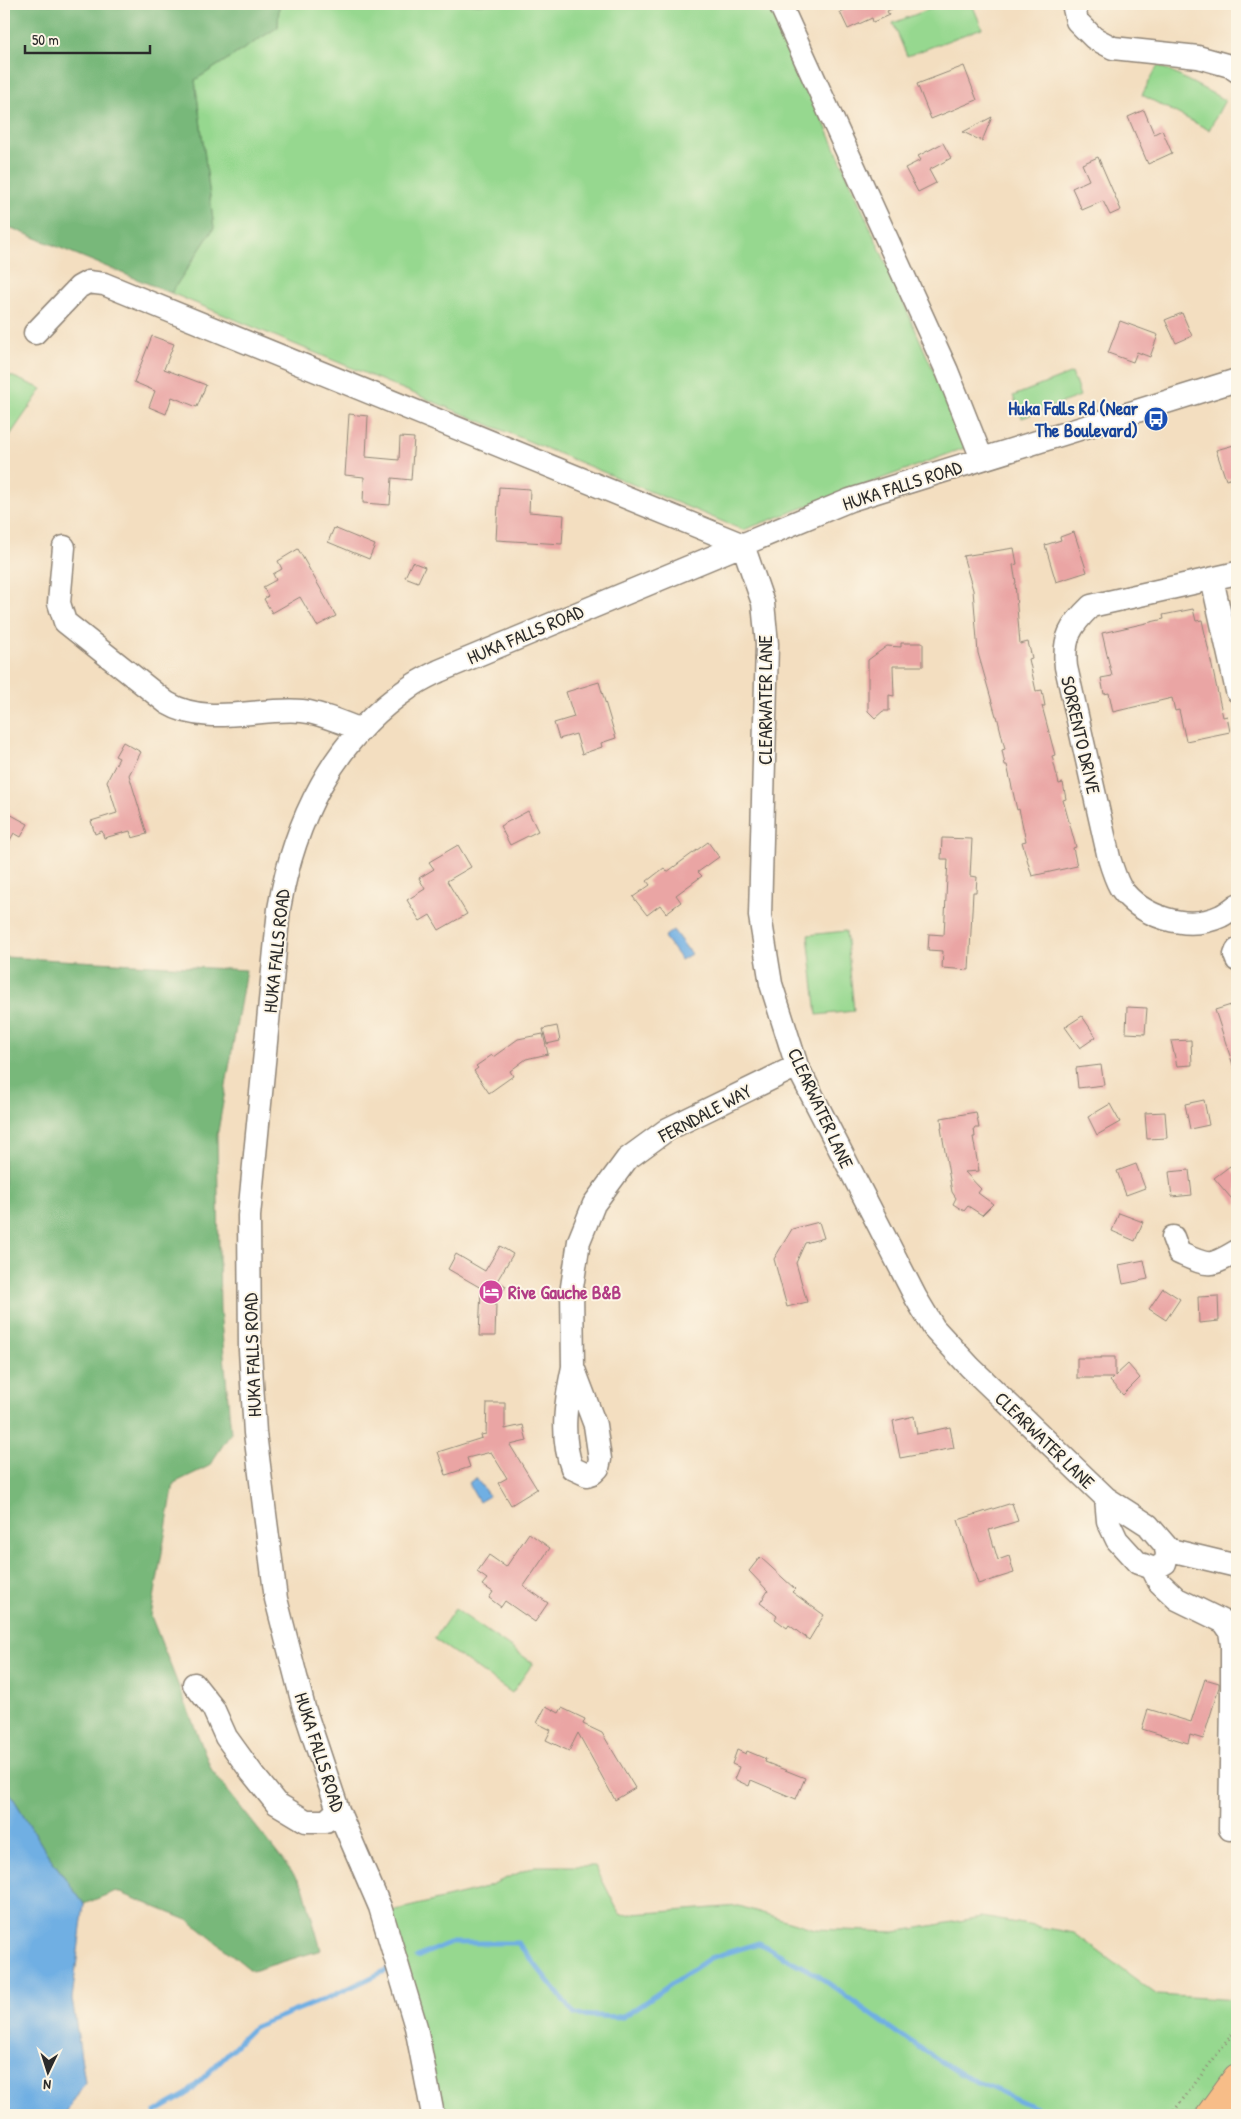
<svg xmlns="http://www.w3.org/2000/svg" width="1241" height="2119" font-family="'Patrick Hand',sans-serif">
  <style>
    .green { fill: #96d88f; stroke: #60825d }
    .forest { fill: #78b87a; stroke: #527252 }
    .water { fill: #70afe3; stroke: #4e6d87 }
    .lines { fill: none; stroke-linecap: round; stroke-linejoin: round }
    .stream { stroke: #70afe3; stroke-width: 5 }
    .building { fill: #eaa5a4 }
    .minor-casing { stroke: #8f8476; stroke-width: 25 }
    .major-casing { stroke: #8f8476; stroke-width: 30 }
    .path { stroke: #8f8476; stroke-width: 3; stroke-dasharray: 1 4; stroke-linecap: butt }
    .minor { stroke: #fff; stroke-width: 22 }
    .major { stroke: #f7bd88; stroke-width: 28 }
    .labels { text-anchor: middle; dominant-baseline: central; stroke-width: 4; stroke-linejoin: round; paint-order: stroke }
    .transit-label { font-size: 19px; font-weight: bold; fill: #164399; stroke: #fcf5e5; text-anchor: end }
    .street-label { font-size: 19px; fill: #2b2b2b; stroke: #fcf5e5 }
    .hotel-label { font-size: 19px; font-weight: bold; fill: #b23c85; stroke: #fcf5e5; text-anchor: start }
  </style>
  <rect width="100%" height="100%" fill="#fcf5e5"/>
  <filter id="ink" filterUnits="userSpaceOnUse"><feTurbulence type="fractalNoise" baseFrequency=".02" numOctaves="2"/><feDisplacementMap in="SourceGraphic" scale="10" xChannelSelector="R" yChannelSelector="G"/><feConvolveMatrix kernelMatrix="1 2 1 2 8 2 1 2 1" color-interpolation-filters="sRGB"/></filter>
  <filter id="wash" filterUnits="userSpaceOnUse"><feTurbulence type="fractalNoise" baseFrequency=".0096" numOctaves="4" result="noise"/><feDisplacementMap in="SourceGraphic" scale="20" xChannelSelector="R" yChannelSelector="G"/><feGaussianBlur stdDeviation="1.12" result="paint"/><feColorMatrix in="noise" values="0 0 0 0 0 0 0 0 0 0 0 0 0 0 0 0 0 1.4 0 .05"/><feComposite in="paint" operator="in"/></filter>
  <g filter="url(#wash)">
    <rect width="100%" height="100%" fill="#f3dec0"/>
    <path class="green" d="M279 4H774L800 68 967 447 743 530 171 293 214 228 195 80 278 27Z
      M943 4H972L982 28 907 56 893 23Z
      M1158 65 1225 100 1209 130 1142 95Z
      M4 373 42 389 4 444Z
      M1072 373 1080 396 1022 418 1013 396Z
      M846 931 854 1011 817 1015 808 935Z
      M455 1609 533 1663 512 1693 434 1639Z
      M535 1866H595L620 1915 739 1906 815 1929 895 1932 982 1917 1074 1933 1157 1995 1237 2000V2081L1211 2115H440L388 1912 479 1890Z"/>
    <path class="forest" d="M4 4H279L278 27 195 80 214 228 171 293 4 225Z
      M4 957 246 970 217 1137 220 1310 231 1433 209 1466 174 1483 151 1616 212 1771 303 1886 321 1950 252 1971 190 1921 116 1891 84 1904 46 1852 4 1783Z"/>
    <path class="water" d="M673 930 691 954 681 960 664 937Z
      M476 1478 489 1496 479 1502 468 1483Z
      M4 1783 46 1852 84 1904 72 1999 85 2082 65 2115H4Z"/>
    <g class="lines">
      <path class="stream" d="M417 1957 449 1943H518L575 2015 623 2017 710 1958 759 1943 817 1975 897 2033 964 2076 1053 2115
        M155 2112 187 2094 254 2027 330 1997 387 1970"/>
    </g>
    <g id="blocks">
      <path class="building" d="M858 4H903L887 11 889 15 873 22 872 18 848 29 840 12Z
        M964 66 977 100 931 119 917 84Z
        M1144 110 1154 134 1162 130 1172 153 1148 164 1128 117Z
        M992 117 982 141 963 132Z
        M943 143 951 158 929 170 936 183 918 192 905 168 921 160 918 156Z
        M1098 157 1121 210 1110 215 1103 201 1082 210 1072 188 1089 180 1082 164Z
        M1182 313 1192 336 1176 343 1165 320Z
        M1120 321 1158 335 1150 357 1137 352 1133 362 1108 353Z
        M152 336 174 344 164 369 206 385 197 407 172 397 166 414 149 407 155 391 134 382Z
        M349 414 368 416 366 457 399 460 400 437 414 438 411 480 392 478 390 505 363 503 364 477 345 475Z
        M1234 445 1237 454V477L1226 480 1216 450Z
        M499 487 530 489 529 512 564 515 562 544 496 540Z
        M334 528 375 545 369 559 328 542Z
        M1074 532 1087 572 1056 582 1045 545 1061 540 1060 537Z
        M1014 548 1017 564 1013 565 1016 583H1015L1020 644 1028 642 1032 658 1029 659 1036 691 1042 690 1045 706H1042L1055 755 1052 756 1059 784 1063 783 1066 799 1063 800 1076 847 1073 848 1077 866 1032 876 1022 842 1026 841 1019 809 1017 810 1007 765H1005L1002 750 1005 749 997 716H996L978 653 973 590 963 556Z
        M298 549 336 616 317 626 300 597 272 613 264 599 268 596 263 587 276 580 273 574 282 569 278 561Z
        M412 562 425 567 418 582 405 577Z
        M1193 609 1196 621 1202 620 1223 717 1227 716 1230 732 1186 741 1179 710 1175 711 1172 698 1113 712 1109 693 1104 694 1101 678 1112 676 1102 633 1164 619 1163 615Z
        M901 643H923V666H893L894 696 889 695V711H883L875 718 868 711V660L887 646 901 647Z
        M599 682 616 738 601 743 602 747 582 754 576 734 559 739 554 723 574 717 566 692Z
        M123 742 141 752 129 775 147 834 132 838 130 831 104 838 102 831 95 834 91 821 117 813 107 781 119 758 115 756Z
        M4 811 28 824 21 837 14 833 4 851Z
        M528 811 538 831 510 845 500 826Z
        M942 838 972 839 970 876 977 877 976 892H973L969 970 942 968 943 951 928 950 929 934 944 935 948 859H941Z
        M708 842 719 857 698 872 702 876 676 895 681 902 666 913 660 905 647 915 633 897 650 885 647 881 664 868 667 872Z
        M458 845 471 867 447 881 467 914 439 930 430 915 420 921 407 900 425 889 419 878 434 869 429 862Z
        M1231 1005 1237 1023V1070L1235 1071 1215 1010Z
        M1127 1007 1147 1008 1145 1034 1126 1033Z
        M1082 1016 1096 1037 1080 1048 1065 1027Z
        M557 1026 560 1041 547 1044 543 1029Z
        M543 1034 548 1054 526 1059 510 1071 513 1076 489 1093 474 1071 478 1068 476 1066 492 1055 493 1057 518 1039Z
        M1191 1040 1192 1065 1177 1066 1171 1041Z
        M1101 1065 1104 1085 1078 1088 1076 1068Z
        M1204 1100 1209 1125 1190 1129 1185 1104Z
        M1110 1104 1120 1122 1097 1135 1088 1117Z
        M976 1112 979 1128H974L975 1137H973L979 1171 965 1172 981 1189 978 1193 993 1204 982 1215 968 1206 964 1211 953 1204 956 1198 952 1192 941 1128H942L941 1118Z
        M1165 1112 1167 1138 1147 1139 1145 1113Z
        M1136 1164 1145 1188 1126 1195 1117 1171Z
        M1230 1166 1237 1175V1205L1214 1178Z
        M1189 1170 1192 1195 1172 1197 1169 1172Z
        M1119 1213 1143 1222 1135 1241 1112 1231Z
        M819 1222 824 1238 805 1243 796 1263 807 1302 787 1307 774 1259 792 1229Z
        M500 1246 513 1254 497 1281 506 1286 496 1305 495 1336H479L481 1288 448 1269 456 1254 485 1271Z
        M1144 1260 1148 1279 1123 1284 1119 1265Z
        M1163 1288 1180 1299 1166 1320 1149 1309Z
        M1218 1296 1219 1321 1199 1323 1198 1297Z
        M1101 1357H1115V1376L1128 1364 1140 1378 1123 1395 1110 1381 1113 1378H1077V1358H1101Z
        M487 1403H505V1429L523 1425 527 1441 510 1445 537 1489 511 1505 498 1483 507 1478 491 1452 467 1458 470 1467 446 1475 438 1452 482 1438 481 1435 486 1434Z
        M914 1416 917 1434 950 1427 954 1448 900 1458 893 1421Z
        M1012 1503 1018 1521 989 1530 998 1560 1009 1556 1014 1573 978 1584 958 1520Z
        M529 1533 550 1548 524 1586 548 1603 535 1622 505 1601 501 1607 489 1598 493 1592 482 1585 487 1579 477 1572 489 1555 506 1567Z
        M760 1557 795 1589 792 1592 824 1615 809 1640 789 1625 787 1628 775 1619 777 1616 760 1603 768 1591 749 1571Z
        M1205 1679 1219 1683V1687L1203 1739 1190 1735 1188 1743 1142 1729 1148 1709 1191 1722Z
        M546 1706 559 1713 562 1708 585 1719 583 1724 602 1733 635 1788 615 1800 578 1733 569 1751 546 1740 551 1730 537 1723Z
        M737 1750 746 1754 747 1751 766 1759 765 1762 805 1778 796 1799 751 1780 749 1786 734 1779 739 1767 732 1764Z"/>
    </g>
  </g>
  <g filter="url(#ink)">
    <use href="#blocks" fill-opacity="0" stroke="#8f8476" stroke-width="1"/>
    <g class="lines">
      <defs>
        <path id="minor" d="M780 4 947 371 982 459
          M1073 4 1077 21 1094 38 1113 48 1198 57 1230 66 1237 71
          M35 333 79 287 88 282 104 284 743 545 763 603 767 644 760 916 771 984 797 1066 916 1298 934 1328 970 1367 1106 1498 1148 1525 1166 1546 1167 1555 1165 1563 1158 1567 1152 1568 1138 1563 1117 1540 1108 1521 1106 1498
          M64 547 59 603 65 622 167 703C207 727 258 707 302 711 322 713 341 723 360 729
          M1237 573 1091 606C1070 626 1063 638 1066 667L1109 858C1112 868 1115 878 1120 887 1141 917 1187 932 1221 916 1227 913 1232 909 1237 905
          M1212 579 1237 691
          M1237 950 1235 955 1237 960
          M1173 1237 1179 1253C1209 1266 1209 1268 1237 1251
          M573 1367C566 1400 560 1436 572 1468L587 1475 593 1473 598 1468 600 1459 595 1425 573 1367 572 1287 579 1241 594 1204 627 1159 668 1129 797 1066
          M1166 1549 1237 1566
          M1152 1568 1159 1582 1177 1599 1224 1622 1230 1631 1232 1645V1699L1230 1829
          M194 1684 213 1708 226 1737 252 1773 276 1803 306 1821H326L338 1810
          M433 2115 416 2027 380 1907 338 1810 304 1708 276 1599 265 1514 255 1433 250 1350 249 1216 279 909C294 822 333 739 409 688 418 681 429 676 439 671L850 500 1237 380"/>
        <path id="major" d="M1210 2115 1237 2078"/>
      </defs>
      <use href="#minor" class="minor-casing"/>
      <use href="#major" class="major-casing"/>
      <path class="path" d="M1171 2115 1237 2028"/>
      <use href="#minor" class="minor"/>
      <use href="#major" class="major"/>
    </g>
  </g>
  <defs>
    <symbol id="bus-disc" viewBox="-11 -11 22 22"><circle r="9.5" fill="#1a4fb4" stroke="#fcf5e5"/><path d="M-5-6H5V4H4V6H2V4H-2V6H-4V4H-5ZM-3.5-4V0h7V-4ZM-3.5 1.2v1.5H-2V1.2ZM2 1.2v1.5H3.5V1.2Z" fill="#fff"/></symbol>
    <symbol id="hotel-disc" viewBox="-11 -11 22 22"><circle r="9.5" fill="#d1479c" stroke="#fcf5e5"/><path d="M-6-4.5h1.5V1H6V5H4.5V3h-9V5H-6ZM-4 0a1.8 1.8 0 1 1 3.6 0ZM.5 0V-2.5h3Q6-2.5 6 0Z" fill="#fff"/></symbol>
  </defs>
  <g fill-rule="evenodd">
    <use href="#bus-disc" x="1142" y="405" width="28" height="28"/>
    <use href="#hotel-disc" x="477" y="1278" width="28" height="28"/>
  </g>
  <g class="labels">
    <g class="transit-label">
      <text x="1138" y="408">Huka Falls Rd (Near<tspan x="1138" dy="22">The Boulevard)</tspan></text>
    </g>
    <g class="street-label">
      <text transform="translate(902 485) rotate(-18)">HUKA FALLS ROAD</text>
      <text transform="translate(525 634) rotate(-23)">HUKA FALLS ROAD</text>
      <text transform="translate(765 700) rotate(-90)">CLEARWATER LANE</text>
      <text transform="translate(1081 735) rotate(77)">SORRENTO DRIVE</text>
      <text transform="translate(276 951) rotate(-84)">HUKA FALLS ROAD</text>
      <text transform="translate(821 1108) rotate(65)">CLEARWATER LANE</text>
      <text transform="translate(705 1113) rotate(-28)">FERNDALE WAY</text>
      <text transform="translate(252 1355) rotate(-92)">HUKA FALLS ROAD</text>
      <text transform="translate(1045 1440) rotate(44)">CLEARWATER LANE</text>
      <text transform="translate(320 1752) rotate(72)">HUKA FALLS ROAD</text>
    </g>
    <g class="hotel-label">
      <text x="508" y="1292">Rive Gauche B&amp;B</text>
    </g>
  </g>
  <rect width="1241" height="2119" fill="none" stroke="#fcf5e5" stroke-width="20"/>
  <g transform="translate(48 2072) rotate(184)" stroke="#fcf5e5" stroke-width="4" paint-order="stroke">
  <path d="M0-4L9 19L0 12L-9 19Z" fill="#2b2b2b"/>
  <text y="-8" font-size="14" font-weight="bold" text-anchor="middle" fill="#2b2b2b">N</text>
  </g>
  <path d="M25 45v8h125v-8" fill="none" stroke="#2b2b2b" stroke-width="2.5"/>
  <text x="32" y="45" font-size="15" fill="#2b2b2b" stroke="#fcf5e5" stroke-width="4" paint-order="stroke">50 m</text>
</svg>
